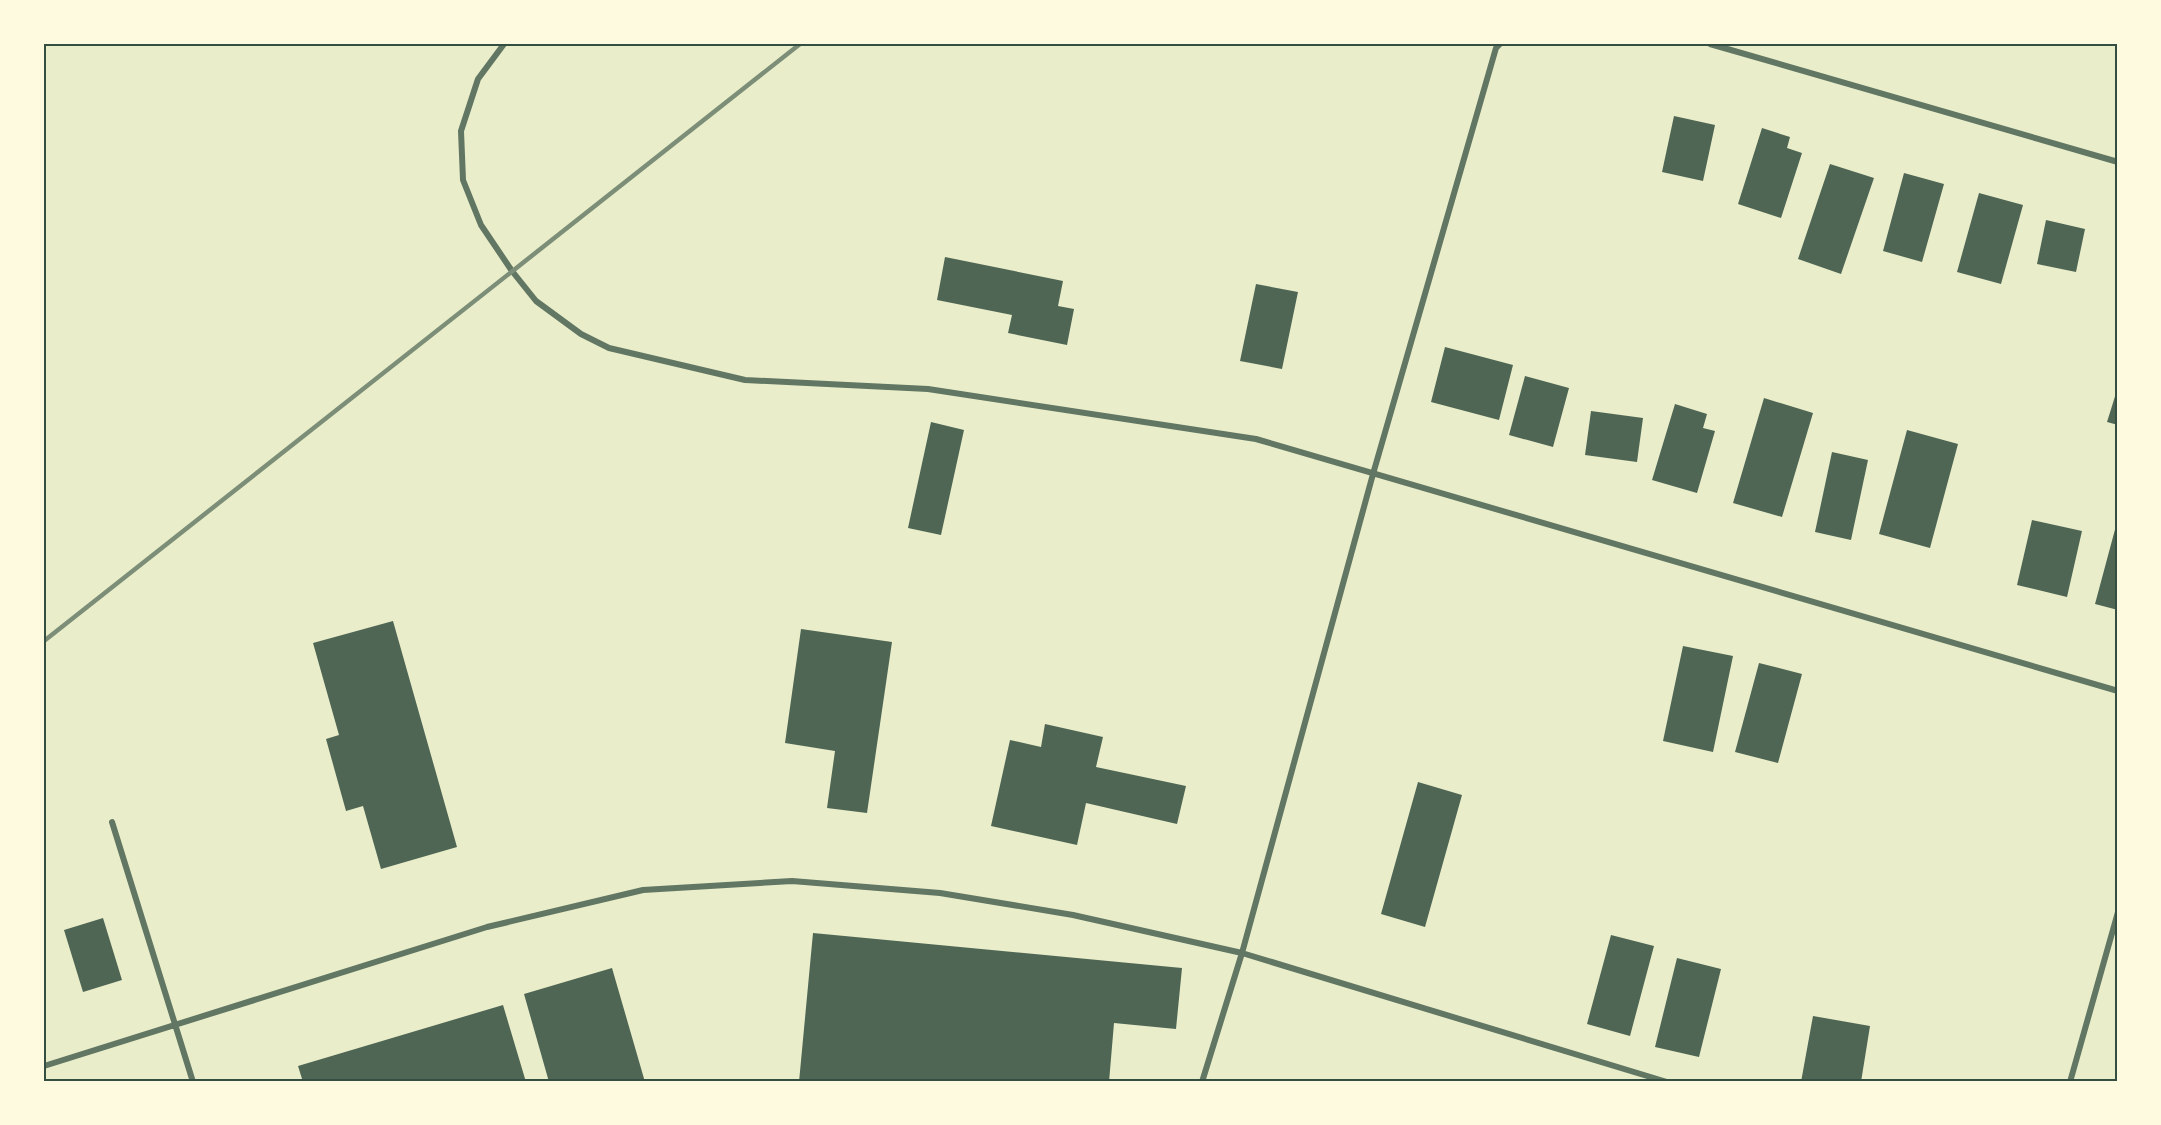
<svg xmlns="http://www.w3.org/2000/svg" width="2161" height="1125" font-family="'Nunito Sans',sans-serif">
  <style>
    .building { fill: #4f6655 }
    .lines { fill: none; stroke-linecap: round; stroke-linejoin: round }
    .minor { stroke: #617663; stroke-width: 6 }
    .rail { stroke: #7c8e77; stroke-width: 4.5 }
    .neatline { fill: none; stroke: #344e41; stroke-width: 2 }
  </style>
  <rect width="100%" height="100%" fill="#e9edc9"/>
  <path class="building" d="M1674 116 1715 125 1703 181 1662 172Z
    M1762 128 1790 137 1787 148 1802 153 1781 218 1738 204Z
    M1830 164 1874 178 1841 274 1798 259Z
    M1904 173 1944 184 1922 262 1883 251Z
    M1979 193 2023 205 2001 284 1957 272Z
    M2046 220 2085 229 2076 272 2037 264Z
    M945 257 1063 281 1058 306 1074 309 1067 345 1008 333 1012 315 937 300Z
    M1256 284 1298 292 1282 369 1240 361Z
    M1445 347 1513 365 1499 420 1431 402Z
    M1525 376 1569 388 1553 447 1509 435Z
    M2117 390H2118V425L2107 422Z
    M1764 398 1813 413 1782 517 1733 503Z
    M1675 404 1707 414 1703 428 1715 431 1697 493 1652 480Z
    M1591 411 1643 418 1637 462 1585 455Z
    M931 422 964 430 941 535 908 528Z
    M1907 430 1958 444 1930 548 1879 534Z
    M1832 452 1868 460 1851 540 1815 532Z
    M2032 520 2082 531 2067 597 2017 585Z
    M2117 522H2118V610L2095 604Z
    M393 621 457 847 381 869 363 806 346 811 326 739 339 735 313 643Z
    M801 629 892 642 867 813 827 808 835 751 785 743Z
    M1683 646 1733 656 1713 752 1663 741Z
    M1759 663 1802 674 1778 763 1735 752Z
    M1045 724 1103 737 1096 767 1186 786 1177 824 1086 803 1077 845 991 826 1010 740 1041 747Z
    M1418 782 1462 795 1425 927 1381 914Z
    M103 918 122 980 83 992 64 930Z
    M813 933 1182 968 1176 1029 1114 1023 1109 1082H799Z
    M1611 935 1654 946 1630 1036 1587 1024Z
    M1677 958 1721 969 1699 1057 1655 1047Z
    M612 968 645 1082H549L524 994Z
    M503 1005 526 1082H303L298 1066Z
    M1813 1016 1870 1026 1861 1082H1801Z"/>
  <g class="lines">
    <path class="minor" d="M504 44 478 79 461 131 463 180 481 225 512 271 536 301 581 334 609 348 745 380 928 389 1256 439 2118 691
      M1710 44 2118 162
      M112 822 193 1082
      M44 1066 487 927 643 890 792 881 940 893 1073 915 1242 953 1667 1082
      M1202 1082 1242 953 1373 474 1496 48 1500 44
      M2070 1082 2118 912"/>
    <path class="rail" d="M44 641 800 44"/>
  </g>
  <rect width="2161" height="1125" fill="none" stroke="#fefae0" stroke-width="90"/>
  <rect x="45" y="45" width="2071" height="1035" class="neatline"/>
</svg>
